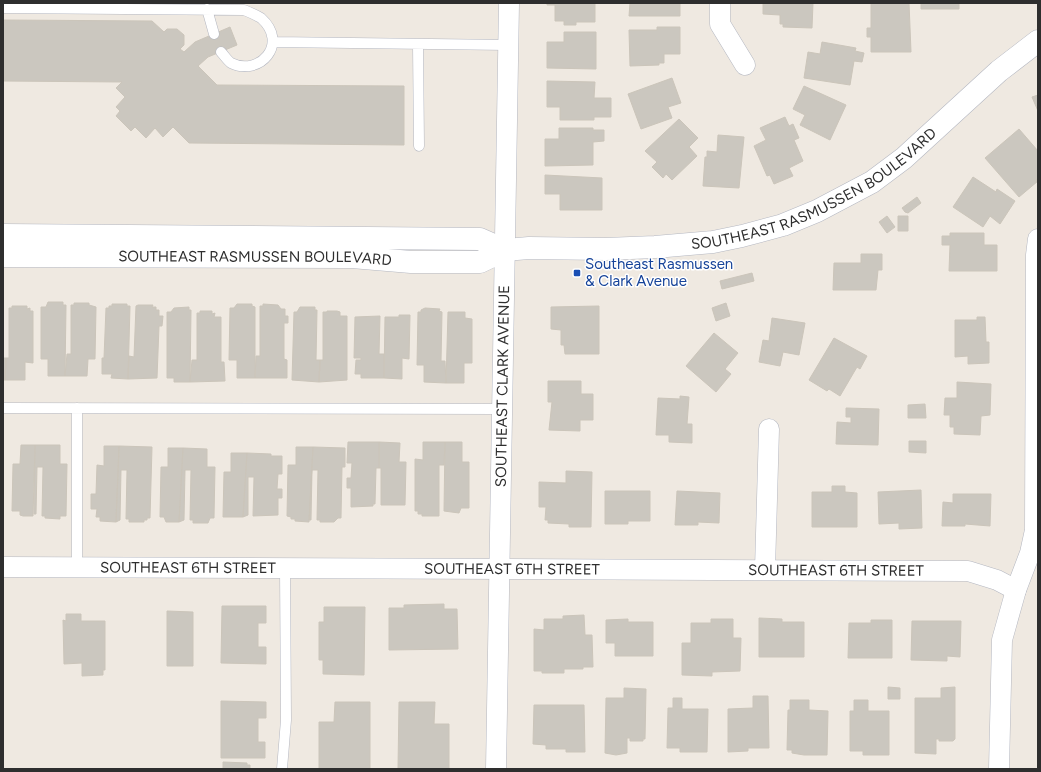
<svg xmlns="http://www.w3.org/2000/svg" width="1041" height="772" font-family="Figtree,sans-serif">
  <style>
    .building { fill: #cbc7bf; stroke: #cbc5ba }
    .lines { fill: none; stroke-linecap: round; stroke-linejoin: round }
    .lane-casing { stroke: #b4b7c1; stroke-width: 11 }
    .street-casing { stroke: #b4b7c1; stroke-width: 21 }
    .secondary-casing { stroke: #b4b7c1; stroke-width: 23 }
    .lane { stroke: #fff; stroke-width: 10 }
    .street { stroke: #fff; stroke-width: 20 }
    .secondary { stroke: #fff; stroke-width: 22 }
    .transit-dot { fill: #1a4fb4; stroke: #fff; stroke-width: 1.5 }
    .labels { text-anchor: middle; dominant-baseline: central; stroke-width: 3; stroke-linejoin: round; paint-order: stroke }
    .street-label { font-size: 15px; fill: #2e2e2e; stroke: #fff }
    .transit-label { font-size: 15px; fill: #164399; stroke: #fff; text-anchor: start }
  </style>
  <rect width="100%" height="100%" fill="#efe9e1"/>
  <path class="building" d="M547 3H595V22H576V25H564V21H555V5H547Z
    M630 3H680V16H629Z
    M763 3H813L812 28 783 27V24H780V15L763 14Z
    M871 3H909L911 52H871V37H867V28H871Z
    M921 3H959V9H921Z
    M3 20 152 21 164 32 167 29H177L184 35V45L180 49 184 52 195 42 230 27 237 45 208 57 198 66 217 85 404 86V145L189 143 173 127 163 137 155 128 146 138 135 127 131 131 116 116 120 111 116 107 125 97 116 88 122 82 3 81Z
    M657 27H680V54H664V63H659V65L630 66 629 30H657Z
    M564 32H596V69L547 68V42H564Z
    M822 42 856 48 855 51 864 53 862 62 854 61 850 85 804 78 808 52 820 54Z
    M672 78 681 103 668 107 672 118 641 129 628 94Z
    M547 81 595 82 594 98H611V117H594V120H560V107H547Z
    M804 86 846 105 830 140 800 125 805 115 793 109Z
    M1038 95V111L1032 97Z
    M785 117 789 126 793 124 799 138 794 140 803 161 789 168 793 176 774 184 770 175 767 176 754 146 766 140 760 128Z
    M679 119 698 138 689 147 697 156 672 180 666 174 663 178 652 167 657 162 645 151Z
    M559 128H593V130H604V141L593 142V165L545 166V139H559Z
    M1019 129 1038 151V178L1036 180 1038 181 1019 197 985 158Z
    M718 135 744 137 739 188 703 186 705 157H707V151L717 152Z
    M545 175 602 178V210H560V194H545Z
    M973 177 996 192 997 189 1015 201 1000 224 990 216 983 227 953 207Z
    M917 197 921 203 908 213 905 212 902 208Z
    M887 216 895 227 887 233 879 222Z
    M898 216H908V231H898Z
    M950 233H984V245H997V271H949L950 245H942V236H950Z
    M861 254H882V270H878L876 290H833L834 263H861Z
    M752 273 754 281 722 289 720 281Z
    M48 302H63V305H66L65 376H48V359H41V307H46Z
    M74 303H89V305L96 307 95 359H88L87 376H65L67 354H71V305H74Z
    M726 303 730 316 716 321 712 308Z
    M112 304H127V306H130L128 379 111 378 112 374H102V358H104L106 308H109V306H112Z
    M237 304H252V306L255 307V378H237V360H229L230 308H234Z
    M263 304 278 305 281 309H285V316H288V323H284V359L287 360V378H255L256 356H260V306H263Z
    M138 305H153L152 307H156V310H159V316H163L162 326H159L157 378 128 379 129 356 134 357 136 306Z
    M12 306H27V309L30 308V311H33V363L25 362V380H5L6 358H9V308H12Z
    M599 306V354H565L564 345H561V330L551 329V307Z
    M189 307V310H191L190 382H174V378H167V312H171L174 308Z
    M300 307H315V310H317L316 360H320L319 382 292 380 294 312H297Z
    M425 308 440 309 439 311 442 312 441 361H445L446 383 424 382V365H417L418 312H421V310Z
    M3 309V358H6L5 380H3Z
    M200 311H212V314L215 313 214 317H221V362H224L225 381 190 382 192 360H197V313H200Z
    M327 311H337L340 312V316H347V380L319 382 320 360H323V312H327Z
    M448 312H465V318L472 319V363H464V383H446Z
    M399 315H410L409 359 402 358V379L384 378 385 317H399Z
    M380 316 379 354H384V378H361V374H355L356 360H361V358H354L355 317Z
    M977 317H985L986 342H989V363L968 364V356L955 357V320H977Z
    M772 318 805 323 799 355 783 352 780 366 759 362 763 340 769 341Z
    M714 333 738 353 725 369 731 374 716 392 686 366Z
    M834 338 867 356 860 369 857 367 840 396 829 389 827 391 809 380Z
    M548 381H581V394H593V420H580V431L549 430 552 402H548Z
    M957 382 991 384 990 415 981 416 980 435 954 434V427H950V415H944L945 398H957Z
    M680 396 689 397 687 424H692V443L669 442V435H656L658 398 680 399Z
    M925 404 926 418H908V405Z
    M846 408 879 409 878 445 836 444 837 422 851 423V417H846Z
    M909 441H926V453L909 452Z
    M348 442H379V468H376L375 504H373V506L351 507V488H347V478H351L352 463H347Z
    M379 442 400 443 399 462H406L405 505H381V468H379Z
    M423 442H445L444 465H439V516H422V514H418V511H415V459L423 460Z
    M445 442H462V462H469V508H461L459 513 444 511Z
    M21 445H35L33 516H23L20 515V511H12L13 464H20Z
    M35 445H60V464H67L66 516H60V519L45 518V516H42L43 467H37L36 514H34Z
    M104 446H119L116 522 100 521V517H96L97 509H91V494H96L97 465 104 466Z
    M119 446 152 447 150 518H147V520H144V522H129V519H126L127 470H121L120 520 116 522Z
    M296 447H313L309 522 295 521V519H291V517L287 516 288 465H296Z
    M313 447 345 448V467H342L341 518H338L334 522H320V520H317L318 470H312L311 520H309Z
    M168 448H183L179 522H166L164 517H160L161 467H168Z
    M183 448 207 449V467H215L214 518H210L208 523H193V520H190L191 470H185L184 520 179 522Z
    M231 453H247L243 517H223L224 472H231Z
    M247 453 271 454V456H282V474H278L277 489H282V498H278V515L253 516 254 477H248V515L243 517Z
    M566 471 592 472 591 527H569V524L548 523V520H545L546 507H539V482L566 483Z
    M832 486H845V492L857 493V527H812V492H832Z
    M921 490 922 528 899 529V523L879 524 878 492Z
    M605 491H650V521H628V524H605Z
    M677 491 720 493 719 523 698 522V525H675Z
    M953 494H991L990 526 965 524V526H942L943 502 953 503Z
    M444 604V609H457L458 649 389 650V608H404V605Z
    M222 606H266V623H258V647H266V664L221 663Z
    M324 607H365L364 675 323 674V660H319V622H324Z
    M167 611 193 612V666H167Z
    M66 614H81V621H105V670H103V675L82 676V663L64 664 63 620 66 621Z
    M584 615 585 635H592L593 667H583V669H564V673H542V671H534V629L544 630V619H563V616Z
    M759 618 782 619V622H804V657H759Z
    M628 619V622H653V656H615V643H606V620Z
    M711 619H733V638H741L740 671 712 672V676L682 675V643H691V623H711Z
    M871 620H892V658H848L849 623H871Z
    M912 621H961L960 657 947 656V661L911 660Z
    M888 687 900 688V699H888Z
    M955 687V739L953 741H939V739H936V754L915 753V698H941V688Z
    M624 688 646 689 645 739H643V741H630V738H627V753L616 755 605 753 606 698H624Z
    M753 696H768L769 748H748V751L728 752V709L753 708Z
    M673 698H682V709H708L707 752H680V748H667L668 708H673Z
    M790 700H809V710L828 711 827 755H804L792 753V750H787L788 710H790Z
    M854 700H868V711H889V755H863V751H850V711H854Z
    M221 701 266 702V718H258V742H265V758H221Z
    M335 702H370V769H319V722H334Z
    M399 702H435L434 724H449V769H398Z
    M534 705H584L585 752H566V749H546V745L533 744Z
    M223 762 247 763V765H250V769H223Z"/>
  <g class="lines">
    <defs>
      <path id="lane" d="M3 8 244 10C249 12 256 15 261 18 290 44 259 77 231 63 227 60 224 55 221 52
        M207 9 214 34
        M274 42 508 45
        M418 44 419 146
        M3 408 502 409
        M77 408V567
        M282 769 286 720 285 568"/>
      <g id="street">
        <path d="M720 3V24L745 65"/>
        <path id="s1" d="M3 567 968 571 997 580 1016 590"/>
        <path d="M765 569 769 429"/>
        <path id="s2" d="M496 769 509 3"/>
        <path d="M999 769 1002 640 1016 590 1030 553 1035 530 1036 255 1038 239"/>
      </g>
      <g id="secondary">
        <path d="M3 235 480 239 505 250"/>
        <path id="s3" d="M3 256 352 257 411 262H480L505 250 529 248 606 249 655 247 713 242 742 236 783 225 817 211 872 182 904 158 999 71 1038 41"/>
      </g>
    </defs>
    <use href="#lane" class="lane-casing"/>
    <use href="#street" class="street-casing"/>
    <use href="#secondary" class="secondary-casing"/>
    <use href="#lane" class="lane"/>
    <use href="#street" class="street"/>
    <use href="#secondary" class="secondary"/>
  </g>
  <rect class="transit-dot" x="573" y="269" width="8" height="8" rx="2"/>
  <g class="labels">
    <g class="street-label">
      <text stroke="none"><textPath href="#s3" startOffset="828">SOUTHEAST RASMUSSEN BOULEVARD</textPath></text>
      <text stroke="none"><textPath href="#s3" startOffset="252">SOUTHEAST RASMUSSEN BOULEVARD</textPath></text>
      <text stroke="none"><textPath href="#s2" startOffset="383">SOUTHEAST CLARK AVENUE</textPath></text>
      <text stroke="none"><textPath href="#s1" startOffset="185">SOUTHEAST 6TH STREET</textPath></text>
      <text stroke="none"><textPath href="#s1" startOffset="509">SOUTHEAST 6TH STREET</textPath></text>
      <text stroke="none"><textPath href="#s1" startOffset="833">SOUTHEAST 6TH STREET</textPath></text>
    </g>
    <g class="transit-label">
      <text x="585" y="264">Southeast Rasmussen<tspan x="585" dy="17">&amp; Clark Avenue</tspan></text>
    </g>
  </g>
  <rect width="1041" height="772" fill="none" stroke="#2e2e2e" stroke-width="8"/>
</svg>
